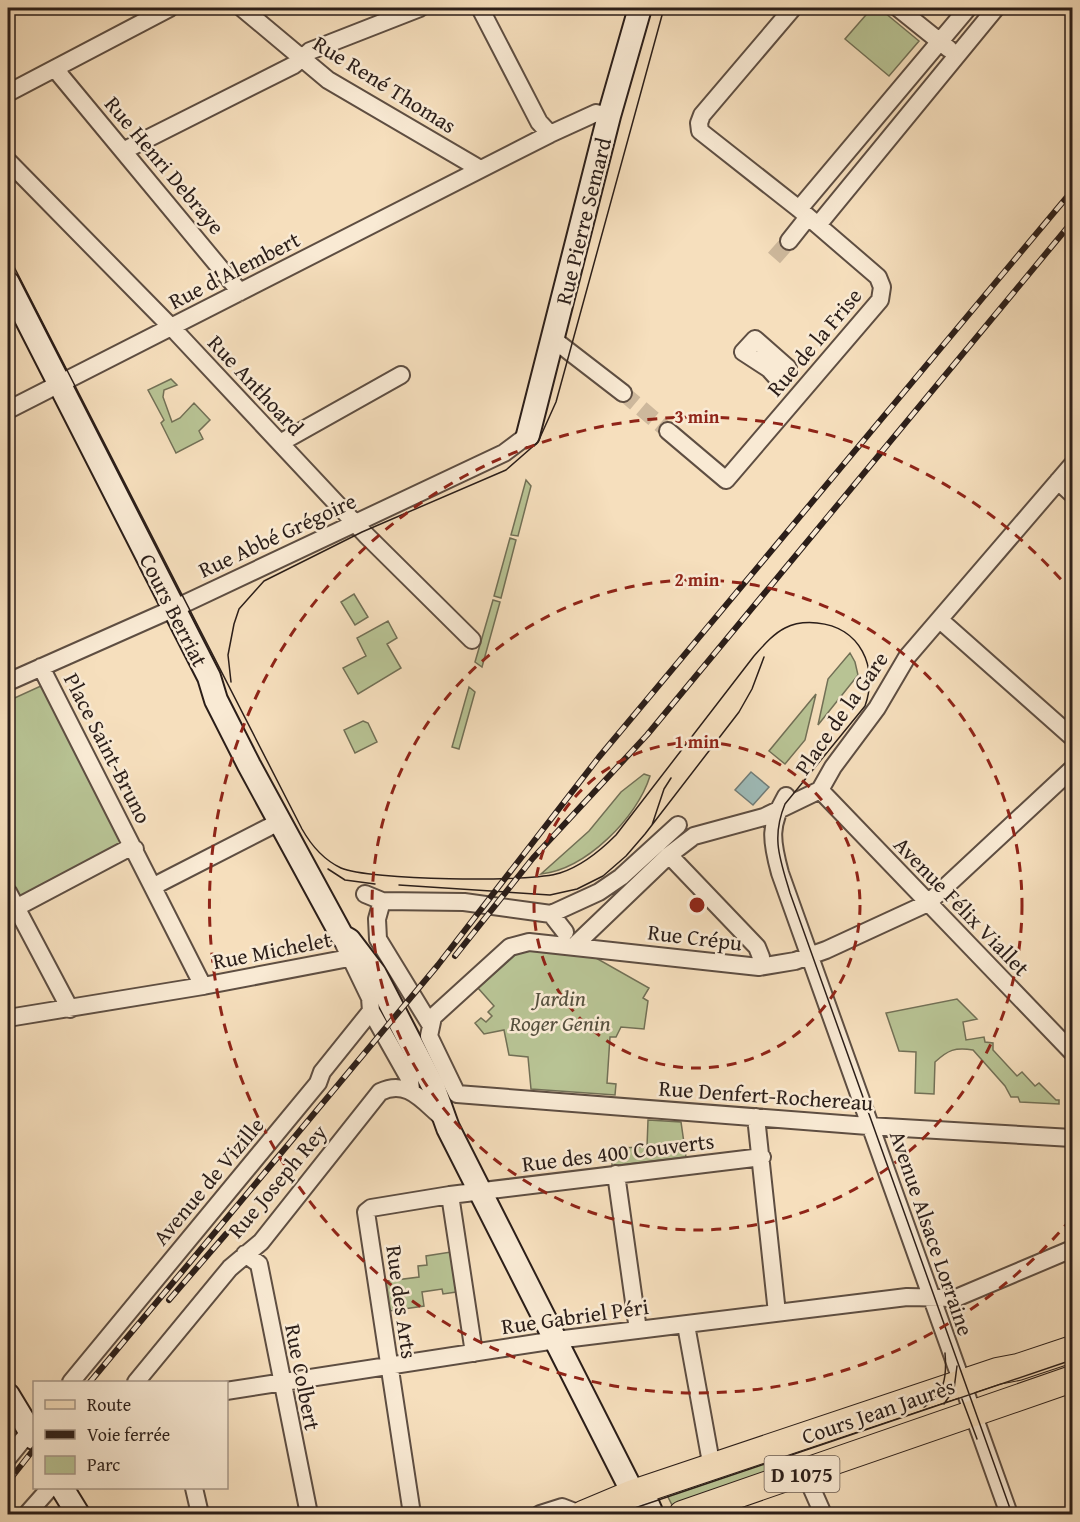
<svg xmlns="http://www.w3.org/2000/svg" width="1080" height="1522" font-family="'Gentium Book Plus',serif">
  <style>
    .green { fill: #b8c394; stroke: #727056; stroke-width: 1.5 }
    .water { fill: #9ebbb8; stroke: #707c78; stroke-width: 1.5 }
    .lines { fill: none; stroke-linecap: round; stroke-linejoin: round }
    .street-tunnel { stroke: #cdb89c; stroke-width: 16; stroke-dasharray: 16 8; stroke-linecap: butt }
    .street-casing { stroke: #5e4e42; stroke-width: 20 }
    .secondary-casing { stroke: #2b1e19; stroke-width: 26 }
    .primary-casing { stroke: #2b1e19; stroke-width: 28 }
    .street { stroke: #f9ead4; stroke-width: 16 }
    .secondary { stroke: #f9ead4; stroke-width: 22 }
    .primary { stroke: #f6dfbd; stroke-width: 26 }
    .tram { stroke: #2b1e19; stroke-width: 1.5 }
    .rail-casing { stroke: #2b1e19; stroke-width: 6 }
    .rail { stroke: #f9ead4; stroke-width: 4; stroke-dasharray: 11; stroke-linecap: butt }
    .ring { fill: none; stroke: #8f2418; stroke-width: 3; stroke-dasharray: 10 8 }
    .labels { text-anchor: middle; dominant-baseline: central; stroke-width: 5; stroke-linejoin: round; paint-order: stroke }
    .shield { fill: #f9ead4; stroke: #695b51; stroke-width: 1.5 }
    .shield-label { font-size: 21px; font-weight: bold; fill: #2b1e19 }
    .street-label { font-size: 22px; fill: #2b1e19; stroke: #f9ead4 }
    .park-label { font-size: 22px; font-style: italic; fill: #55503e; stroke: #f9ead4 }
    .centre { fill: #8f2418; stroke: #f9ead4; stroke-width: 3 }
    .ring-label { font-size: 18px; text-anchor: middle; font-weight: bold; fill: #8f2418; stroke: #f9ead4; stroke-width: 5; stroke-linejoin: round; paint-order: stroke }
  </style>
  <rect width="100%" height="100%" fill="#f6dfbd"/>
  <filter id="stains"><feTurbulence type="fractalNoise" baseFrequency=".00333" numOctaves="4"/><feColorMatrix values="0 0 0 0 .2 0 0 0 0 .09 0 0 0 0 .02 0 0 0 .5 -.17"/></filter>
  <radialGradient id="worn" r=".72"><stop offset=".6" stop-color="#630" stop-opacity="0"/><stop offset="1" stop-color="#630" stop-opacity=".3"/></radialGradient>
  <path class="green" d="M872 8H879L919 41 889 76 845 39Z
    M171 379 177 385 164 390 163 397 172 422 180 418 194 403 210 420 199 431 203 439 176 453 161 423 164 420 148 390Z
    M526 480 531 486 518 536 511 535Z
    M510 538 516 540 501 598 494 596Z
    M354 594 368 617 355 625 341 602Z
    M493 600 500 602 482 667 475 662Z
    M388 621 397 638 387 644 401 668 358 694 343 668 366 656 357 638Z
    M850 653 855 662 858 675 818 725 828 679Z
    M43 685 127 849 21 904 8 877V701Z
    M469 687 475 692 459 749 452 747Z
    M816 694 805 740 785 764 769 751Z
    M363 721 368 723 377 742 355 753 344 730Z
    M644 774 650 776C637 818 586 869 541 874L589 831 621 792Z
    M522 949 596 958 649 988 643 998 648 1001 644 1029 621 1027 616 1037H610L607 1083 616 1084 615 1095 531 1089 528 1057 509 1055 504 1030 484 1034 475 1023 481 1018 486 1022 492 1016 488 1012 494 1006 478 988Z
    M957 999 977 1019 963 1022 966 1040 984 1037 985 1042 993 1043V1050L1017 1076 1022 1072 1035 1086 1039 1083 1056 1100H1059V1104L1020 1102 1018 1097H1011L1005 1086 973 1050C955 1047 948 1050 935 1062L934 1094 915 1093 916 1052 899 1051 886 1013Z
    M648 1120 681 1122 686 1157 612 1166V1151L615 1148 647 1147Z
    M457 1251 463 1291 443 1294 442 1289 422 1292 424 1306 390 1311 389 1307H384L380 1282 419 1277 418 1266 427 1265 426 1256Z
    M773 1457 778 1474 674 1509 666 1493Z"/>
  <path class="water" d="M751 772 769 787 753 805 735 790Z"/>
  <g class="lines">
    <path class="street-tunnel" d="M774 258 789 241
      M623 393 668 431"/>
    <defs>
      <path id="street" d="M242 8 328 80 480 169
        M480 8 539 122 550 134
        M898 8 949 49
        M59 67 60 75 240 292
        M8 93 170 8
        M125 150 294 65 310 51 420 8
        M8 161 177 333 367 536 472 640
        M799 209 968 8
        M818 225 996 8
        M789 241 808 217
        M553 339 623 393
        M755 339 788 368 778 379 769 369 743 352Z
        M8 410 550 134 596 113 609 116
        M668 431 726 480 880 300 882 287 878 277 799 209 700 131 699 123 702 115 793 8
        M280 443 401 375
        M1058 481 1072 494
        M940 620 1072 737
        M41 667 203 986
        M8 682 186 603 504 453 528 435
        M820 790 1072 1052
        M786 796C769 825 771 840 780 873L1009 1514
        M669 855 757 947 761 957 759 967
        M154 886 279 822
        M8 892 70 1009
        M365 894 382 901 464 902 551 914 599 892 621 877 678 825
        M382 901 377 919 378 939 430 1024
        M8 912 127 849H135
        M551 914 565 932
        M574 946 669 855 694 836 764 817 820 790 833 767 877 708 907 657 1072 465
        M371 1011 410 1080 411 1090
        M8 1018 203 986 349 958
        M457 1094 429 1036 433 1017 510 947 529 942 759 967 795 961 826 950 928 903 1072 769
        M457 1094 868 1126 1072 1138
        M756 1117 777 1313
        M616 1174 638 1330
        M450 1195 474 1353
        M245 1254 259 1264 309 1514
        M686 1325 712 1468
        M71 1382 318 1083 322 1072 371 1011 370 998 342 940
        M136 1382 230 1268 261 1242 380 1092C408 1078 424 1103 443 1118
        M226 1391 556 1340 907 1297 956 1298 1072 1249
        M8 1458 34 1426
        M805 1473 823 1514
        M194 1488 200 1514
        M27 1514 50 1488
        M412 1514 366 1212 371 1208 450 1195 762 1157
        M540 1514 562 1507 580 1514"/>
      <path id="secondary" d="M8 283 209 677 216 700 249 765 342 936 349 940 375 974 433 1086 448 1128 633 1493
        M528 435 609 116 640 8
        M8 1395 34 1438
        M62 1488 78 1514
        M633 1493 645 1498 652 1514
        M633 1493 630 1504 634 1514"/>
      <path id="primary" d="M583 1514 633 1493 997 1371 1018 1367 1072 1349
        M682 1514 1072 1379"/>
    </defs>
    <use href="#street" class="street-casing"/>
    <use href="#secondary" class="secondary-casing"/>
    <use href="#primary" class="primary-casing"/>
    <use href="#street" class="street"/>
    <use href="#secondary" class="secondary"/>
    <use href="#primary" class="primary"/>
    <path class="tram" d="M8 255 302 829C311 845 324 860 341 868 368 880 530 883 560 873 582 866 600 851 616 835L754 656C763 646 773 634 785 628 795 623 807 622 817 623 860 627 879 667 865 706L785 804C771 838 780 859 790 893L1012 1514
      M231 682 228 655 234 624 239 609 264 581 362 532 506 470 538 442 556 402 664 8
      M652 825 664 789 671 778
      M328 869 345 880 375 884
      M399 885 550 895 577 889 603 876 626 856 645 834 739 712 752 689 764 657
      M962 1399 977 1439
      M944 1404 954 1389 957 1366
      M924 1407C945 1394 947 1376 945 1353
      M617 1514 1072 1360"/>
    <defs>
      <path id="rail" d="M455 956 533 858 647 735 1072 222
        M169 1300 226 1234
        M90 1382 438 965 599 757 1072 191
        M8 1482 34 1449"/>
    </defs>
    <use href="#rail" class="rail-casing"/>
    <use href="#rail" class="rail"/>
  </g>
  <g class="ring">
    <circle cx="697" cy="905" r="163"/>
    <circle cx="697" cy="905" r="325"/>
    <path d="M1071 1219A488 488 0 1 1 1071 591"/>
  </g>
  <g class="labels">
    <rect class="shield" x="764.5" y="1456" width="75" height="36" rx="4.5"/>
    <g class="shield-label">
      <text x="802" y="1474">D 1075</text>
    </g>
    <g class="street-label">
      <text transform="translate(385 84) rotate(32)">Rue René Thomas</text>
      <text transform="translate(165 165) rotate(50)">Rue Henri Debraye</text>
      <text transform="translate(583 221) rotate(-76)">Rue Pierre Semard</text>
      <text transform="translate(234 270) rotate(-27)">Rue d'Alembert</text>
      <text transform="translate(814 342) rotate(-50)">Rue de la Frise</text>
      <text transform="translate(256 385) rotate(47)">Rue Anthoard</text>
      <text transform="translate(277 535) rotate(-25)">Rue Abbé Grégoire</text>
      <text transform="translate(174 610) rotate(63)">Cours Berriat</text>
      <text transform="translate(841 713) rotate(-55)">Place de la Gare</text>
      <text transform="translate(108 748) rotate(63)">Place Saint-Bruno</text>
      <text transform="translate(962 906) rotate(46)">Avenue Félix Viallet</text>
      <text transform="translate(695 937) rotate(7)">Rue Crépu</text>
      <text transform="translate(272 950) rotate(-11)">Rue Michelet</text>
      <text transform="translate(766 1095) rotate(4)">Rue Denfert-Rochereau</text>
      <text transform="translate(618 1152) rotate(-7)">Rue des 400 Couverts</text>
      <text transform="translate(208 1181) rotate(-50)">Avenue de Vizille</text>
      <text transform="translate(277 1181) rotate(-50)">Rue Joseph Rey</text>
      <text transform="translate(932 1233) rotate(71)">Avenue Alsace Lorraine</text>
      <text transform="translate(402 1302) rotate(82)">Rue des Arts</text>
      <text transform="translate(575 1316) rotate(-8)">Rue Gabriel Péri</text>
      <text transform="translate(303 1377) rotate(79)">Rue Colbert</text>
      <text transform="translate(878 1411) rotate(-19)">Cours Jean Jaurès</text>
    </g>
    <g class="park-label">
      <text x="560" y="998">Jardin<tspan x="560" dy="25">Roger Genin</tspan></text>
    </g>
  </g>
  <circle cx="697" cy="905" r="9" class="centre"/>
  <g class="ring-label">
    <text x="697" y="423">3 min</text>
    <text x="697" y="586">2 min</text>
    <text x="697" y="748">1 min</text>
  </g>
  <rect width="1080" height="1522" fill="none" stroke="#f6dfbd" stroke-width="30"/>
  <rect x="9" y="9" width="1062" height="1504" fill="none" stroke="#2b1e19" stroke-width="3"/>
  <rect x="15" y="15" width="1050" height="1492" fill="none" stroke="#2b1e19" stroke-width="1.5"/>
  <rect x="33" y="1381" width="195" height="108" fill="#f9ead4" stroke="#a79889" stroke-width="1.5"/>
  <rect x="45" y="1400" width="30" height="9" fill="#f6dfbd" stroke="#a79889" stroke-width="1.5"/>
  <text x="87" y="1411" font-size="18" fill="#2b1e19">Route</text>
  <rect x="45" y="1430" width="30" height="9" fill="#2b1e19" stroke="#a79889" stroke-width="1.5"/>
  <text x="87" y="1441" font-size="18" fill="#2b1e19">Voie ferrée</text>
  <rect x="45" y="1456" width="30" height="18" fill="#b8c394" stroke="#a79889" stroke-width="1.5"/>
  <text x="87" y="1471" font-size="18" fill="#2b1e19">Parc</text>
  <rect width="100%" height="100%" filter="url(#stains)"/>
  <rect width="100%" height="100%" fill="url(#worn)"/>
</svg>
